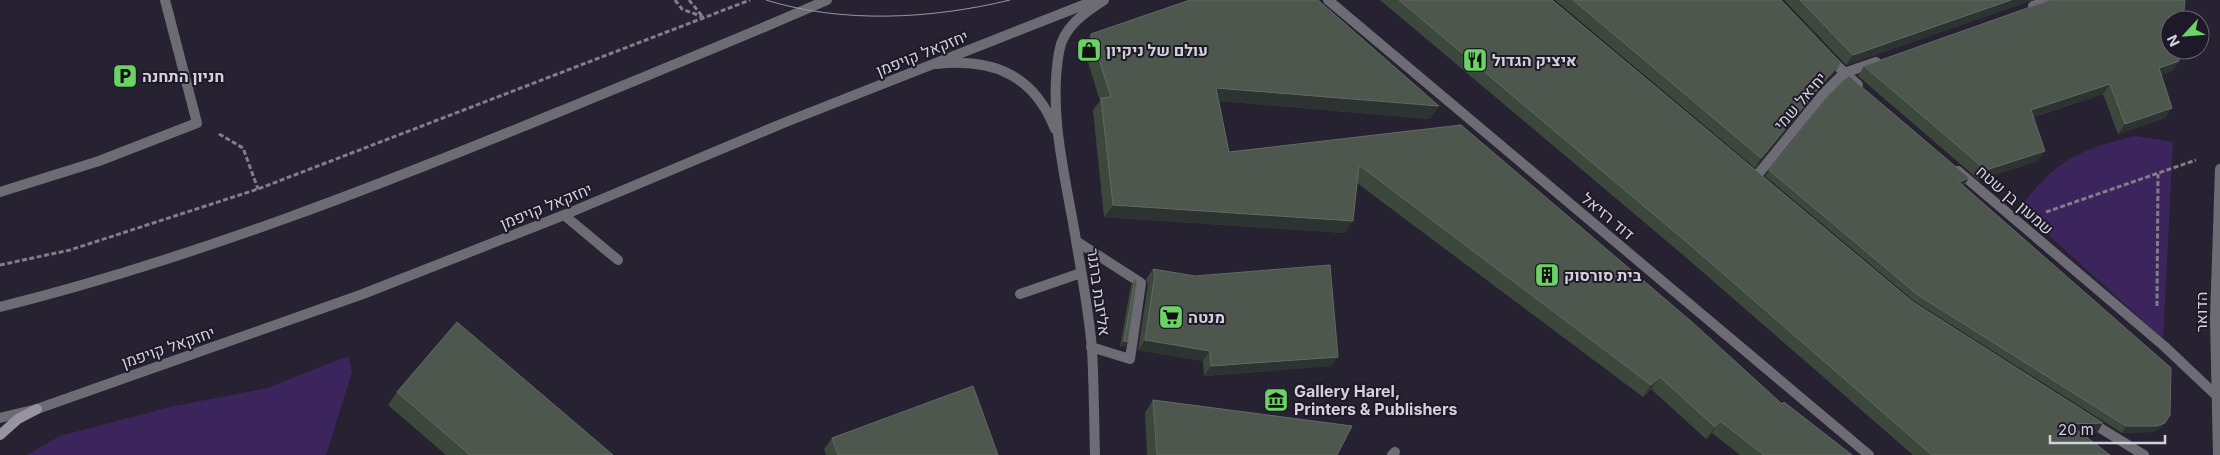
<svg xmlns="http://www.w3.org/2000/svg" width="2220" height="455" font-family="Inter,Heebo,sans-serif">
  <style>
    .green { fill: #3c255d }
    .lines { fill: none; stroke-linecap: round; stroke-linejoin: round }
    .path { stroke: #817d8a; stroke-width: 3; stroke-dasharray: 5 2.5; stroke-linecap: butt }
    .service { stroke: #6d6b73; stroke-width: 10 }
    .minor { stroke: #6d6b73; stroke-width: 10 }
    .tertiary { stroke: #6d6b73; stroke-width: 10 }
    .secondary { stroke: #9793a0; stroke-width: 10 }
    .tram { stroke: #9895a1; stroke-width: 1 }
    .wall { fill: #3c483c }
    .shaded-wall { fill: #2d3331 }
    .building { fill: #4d574d; stroke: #626a63 }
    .labels { text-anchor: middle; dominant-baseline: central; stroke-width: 4; stroke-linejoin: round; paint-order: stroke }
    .poi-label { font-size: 16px; font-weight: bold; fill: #d4d1db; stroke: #1e1928; text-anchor: start }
    .street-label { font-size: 16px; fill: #d4d1db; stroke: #1e1928 }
  </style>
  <rect width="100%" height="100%" fill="#272232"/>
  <path class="green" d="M2136 136 2173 142 2163 339 2020 209C2052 162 2081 148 2136 136Z
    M348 356 352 372 326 455H27L60 436 170 407 267 388Z"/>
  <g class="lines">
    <path class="path" d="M675 0 682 9 703 17
      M689 0 703 17
      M219 134 243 148 258 189
      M2046 212 2196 160
      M0 265 70 250 258 189 750 0
      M2157 306 2158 174"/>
    <path class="service" d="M0 192 99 161 197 123 165 0
      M564 215 618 260
      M1076 241 1141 283 1130 359 1091 347
      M1020 294 1081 273"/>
    <path class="minor" d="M1328 0 1869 455
      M2033 6 2050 0
      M1830 59 1858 85
      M937 64C993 58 1034 75 1055 129
      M1958 171 2164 346 2217 396H2220
      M1755 178 1824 93 1844 73 1876 62
      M2089 421 2144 455
      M1095 455C1094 420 1094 384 1092 349 1089 313 1082 276 1076 240 1066 179 1048 115 1059 52 1063 27 1084 13 1104 0
      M1392 455 1395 452
      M2218 455 2215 319 2220 169"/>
    <path class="tertiary" d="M0 307C192 259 378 186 561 111 650 74 739 39 827 0
      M0 418 37 409 363 294 564 215 781 124 1096 0"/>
    <path class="secondary" d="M0 435 18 419 37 409"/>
    <path class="tram" d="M766 0C843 24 932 19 1010 0"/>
  </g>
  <path class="wall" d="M1380 0H1552L1913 302 2097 433H2082L2110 455H1913L1682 254Z
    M1555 0H1781L1834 73 1819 89 1755 168Z
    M1784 0H2033L1846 65Z
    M1091 34 1430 119 1219 101 1229 152 1461 125 1782 404 1852 455H1740L1712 433 1706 439 1651 389 1643 397 1357 183 1345 233 1104 217 1093 110 1100 101 1083 46Z
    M2179 61 2172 71 2161 75 2172 108 2165 118 2118 134 2103 94 2034 117 2038 161 1979 180 1858 76 1864 66Z
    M1769 170 1969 178 1964 185H1963L2160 429 2152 432 2122 433 1914 301 1765 176Z
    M1153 269 1331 366 1204 376 1203 361 1138 350 1148 284 1146 279Z
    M1135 279 1128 342 1125 347H1120L1131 285Z
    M397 392 613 455H446L388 405Z
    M1153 400 1337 455H1147L1145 413Z
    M832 438 998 455H826L824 449Z"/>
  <path class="shaded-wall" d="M2011 0H2033L1846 65 1853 55Z
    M2179 61 2172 71 2152 78 2159 68Z
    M1841 63 1834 73 1819 89 1755 168 1761 158 1826 79Z
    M2110 84 2103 94 2024 120 2031 110Z
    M1216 88 1439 106 1430 119 1208 100Z
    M2172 108 2165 118 2118 134 2125 124Z
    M2045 151 2038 161 1979 180 1986 170Z
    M1969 178 1964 185 1954 188 1959 182Z
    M1113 205 1353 221 1345 233 1104 217Z
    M1145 340 1210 351 1203 361 1138 350Z
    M1124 341 1128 342 1125 347H1120Z
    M1338 357 1331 366 1204 376 1211 366Z
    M1660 377 1651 389 1643 397 1651 385Z
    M1720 421 1712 433 1706 439 1715 427Z
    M2103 423 2097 433 2063 434 2069 424Z
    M2165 423 2160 429 2152 432 2122 433 2126 426Z"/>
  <path class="building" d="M1190 0H1318L1439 106 1216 88 1229 152 1461 125 1692 322 1782 404 1784 402 1852 455H1764L1720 421 1715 427 1660 377 1651 385 1359 165 1353 221 1113 205 1101 98 1111 97 1091 34Z
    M1399 0H1552L1913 302 2103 423 2069 424 2110 455H1932L1689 244Z
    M1573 0H1781L1841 63 1826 79 1761 158Z
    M1800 0H2011L1853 55Z
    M2050 0H2185L2183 20H2170V50H2180L2179 61 2159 68 2172 108 2125 124 2110 84 2031 110 2045 151 1986 170 1864 66Z
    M1849 76 1969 178 1959 182 2171 368 2170 415 2165 423 2157 426H2126L1918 295 1769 170 1833 91Z
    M1330 265 1338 357 1211 366 1210 351 1145 340 1155 274 1153 269 1195 276Z
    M1135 279 1137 281 1128 342 1124 341Z
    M457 322 613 455H470L397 392Z
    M973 386 998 455H838L832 438Z
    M1153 400 1352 426 1337 455H1157Z"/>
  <defs>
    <symbol id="shop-square" viewBox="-11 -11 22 22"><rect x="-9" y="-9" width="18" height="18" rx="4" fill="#6ad364" stroke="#1e1928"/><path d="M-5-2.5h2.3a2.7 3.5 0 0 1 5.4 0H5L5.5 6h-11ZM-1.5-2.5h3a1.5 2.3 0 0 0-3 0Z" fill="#111"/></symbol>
    <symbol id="restaurant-square" viewBox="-11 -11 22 22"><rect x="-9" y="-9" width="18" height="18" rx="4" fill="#6ad364" stroke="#1e1928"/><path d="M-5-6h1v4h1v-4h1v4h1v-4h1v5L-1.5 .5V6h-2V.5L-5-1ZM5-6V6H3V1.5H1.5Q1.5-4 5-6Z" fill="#111"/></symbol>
    <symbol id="parking-square" viewBox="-11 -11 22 22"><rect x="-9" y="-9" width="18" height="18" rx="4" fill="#6ad364" stroke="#1e1928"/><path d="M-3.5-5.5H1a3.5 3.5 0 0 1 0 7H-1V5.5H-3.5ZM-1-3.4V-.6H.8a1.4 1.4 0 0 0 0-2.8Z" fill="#111"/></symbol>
    <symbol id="building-square" viewBox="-11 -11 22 22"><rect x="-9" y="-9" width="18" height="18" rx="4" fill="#6ad364" stroke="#1e1928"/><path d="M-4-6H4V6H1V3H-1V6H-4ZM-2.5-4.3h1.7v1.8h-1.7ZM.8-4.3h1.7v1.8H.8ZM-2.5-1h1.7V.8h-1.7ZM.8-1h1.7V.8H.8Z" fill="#111"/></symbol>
    <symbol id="supermarket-square" viewBox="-11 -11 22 22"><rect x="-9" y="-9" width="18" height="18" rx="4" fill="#6ad364" stroke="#1e1928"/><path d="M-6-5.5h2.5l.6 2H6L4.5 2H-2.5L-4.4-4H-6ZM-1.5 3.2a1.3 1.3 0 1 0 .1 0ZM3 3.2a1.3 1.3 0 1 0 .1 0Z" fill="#111"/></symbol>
    <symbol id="museum-square" viewBox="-11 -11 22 22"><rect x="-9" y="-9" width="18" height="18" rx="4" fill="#6ad364" stroke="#1e1928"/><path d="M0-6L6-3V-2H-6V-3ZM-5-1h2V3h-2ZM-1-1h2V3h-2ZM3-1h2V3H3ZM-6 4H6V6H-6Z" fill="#111"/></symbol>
  </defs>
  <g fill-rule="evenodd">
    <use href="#shop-square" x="1075" y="36" width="28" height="28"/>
    <use href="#restaurant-square" x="1461" y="46" width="28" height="28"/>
    <use href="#parking-square" x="111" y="62" width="28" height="28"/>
    <use href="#building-square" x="1533" y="261" width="28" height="28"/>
    <use href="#supermarket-square" x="1157" y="303" width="28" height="28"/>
    <use href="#museum-square" x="1262" y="386" width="28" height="28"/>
  </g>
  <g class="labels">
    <g class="poi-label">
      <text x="1106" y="50">עולם של ניקיון</text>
      <text x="1492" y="60">איציק הגדול</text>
      <text x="142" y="76">חניון התחנה</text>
      <text x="1564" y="275">בית סורסוק</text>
      <text x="1188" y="317">מנטה</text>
      <text x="1294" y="391">Gallery Harel,<tspan x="1294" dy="18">Printers &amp; Publishers</tspan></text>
    </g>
    <g class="street-label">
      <text transform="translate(922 53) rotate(-22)">יחזקאל קויפמן</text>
      <text transform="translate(1800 101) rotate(-49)">יחיאל שמי</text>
      <text transform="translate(2015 200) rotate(41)">שמעון בן שטח</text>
      <text transform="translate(546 206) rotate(-22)">יחזקאל קויפמן</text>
      <text transform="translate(1608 216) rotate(40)">דוד רזיאל</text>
      <text transform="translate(1099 292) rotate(82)">אליזבת ברגנר</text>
      <text transform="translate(2201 312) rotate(-90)">הדואר</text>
      <text transform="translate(168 347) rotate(-19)">יחזקאל קויפמן</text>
    </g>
  </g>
  <g transform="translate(2185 35) rotate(244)"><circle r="24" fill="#1e1928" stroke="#676370"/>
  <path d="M0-4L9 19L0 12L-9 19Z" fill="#6ad364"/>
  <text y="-8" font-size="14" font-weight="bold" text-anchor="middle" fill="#d4d1db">N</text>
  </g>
  <path d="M2050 435v8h115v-8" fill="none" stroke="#d4d1db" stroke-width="2.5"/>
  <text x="2058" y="435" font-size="15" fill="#d4d1db" stroke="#1e1928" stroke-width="4" paint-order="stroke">20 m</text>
</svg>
